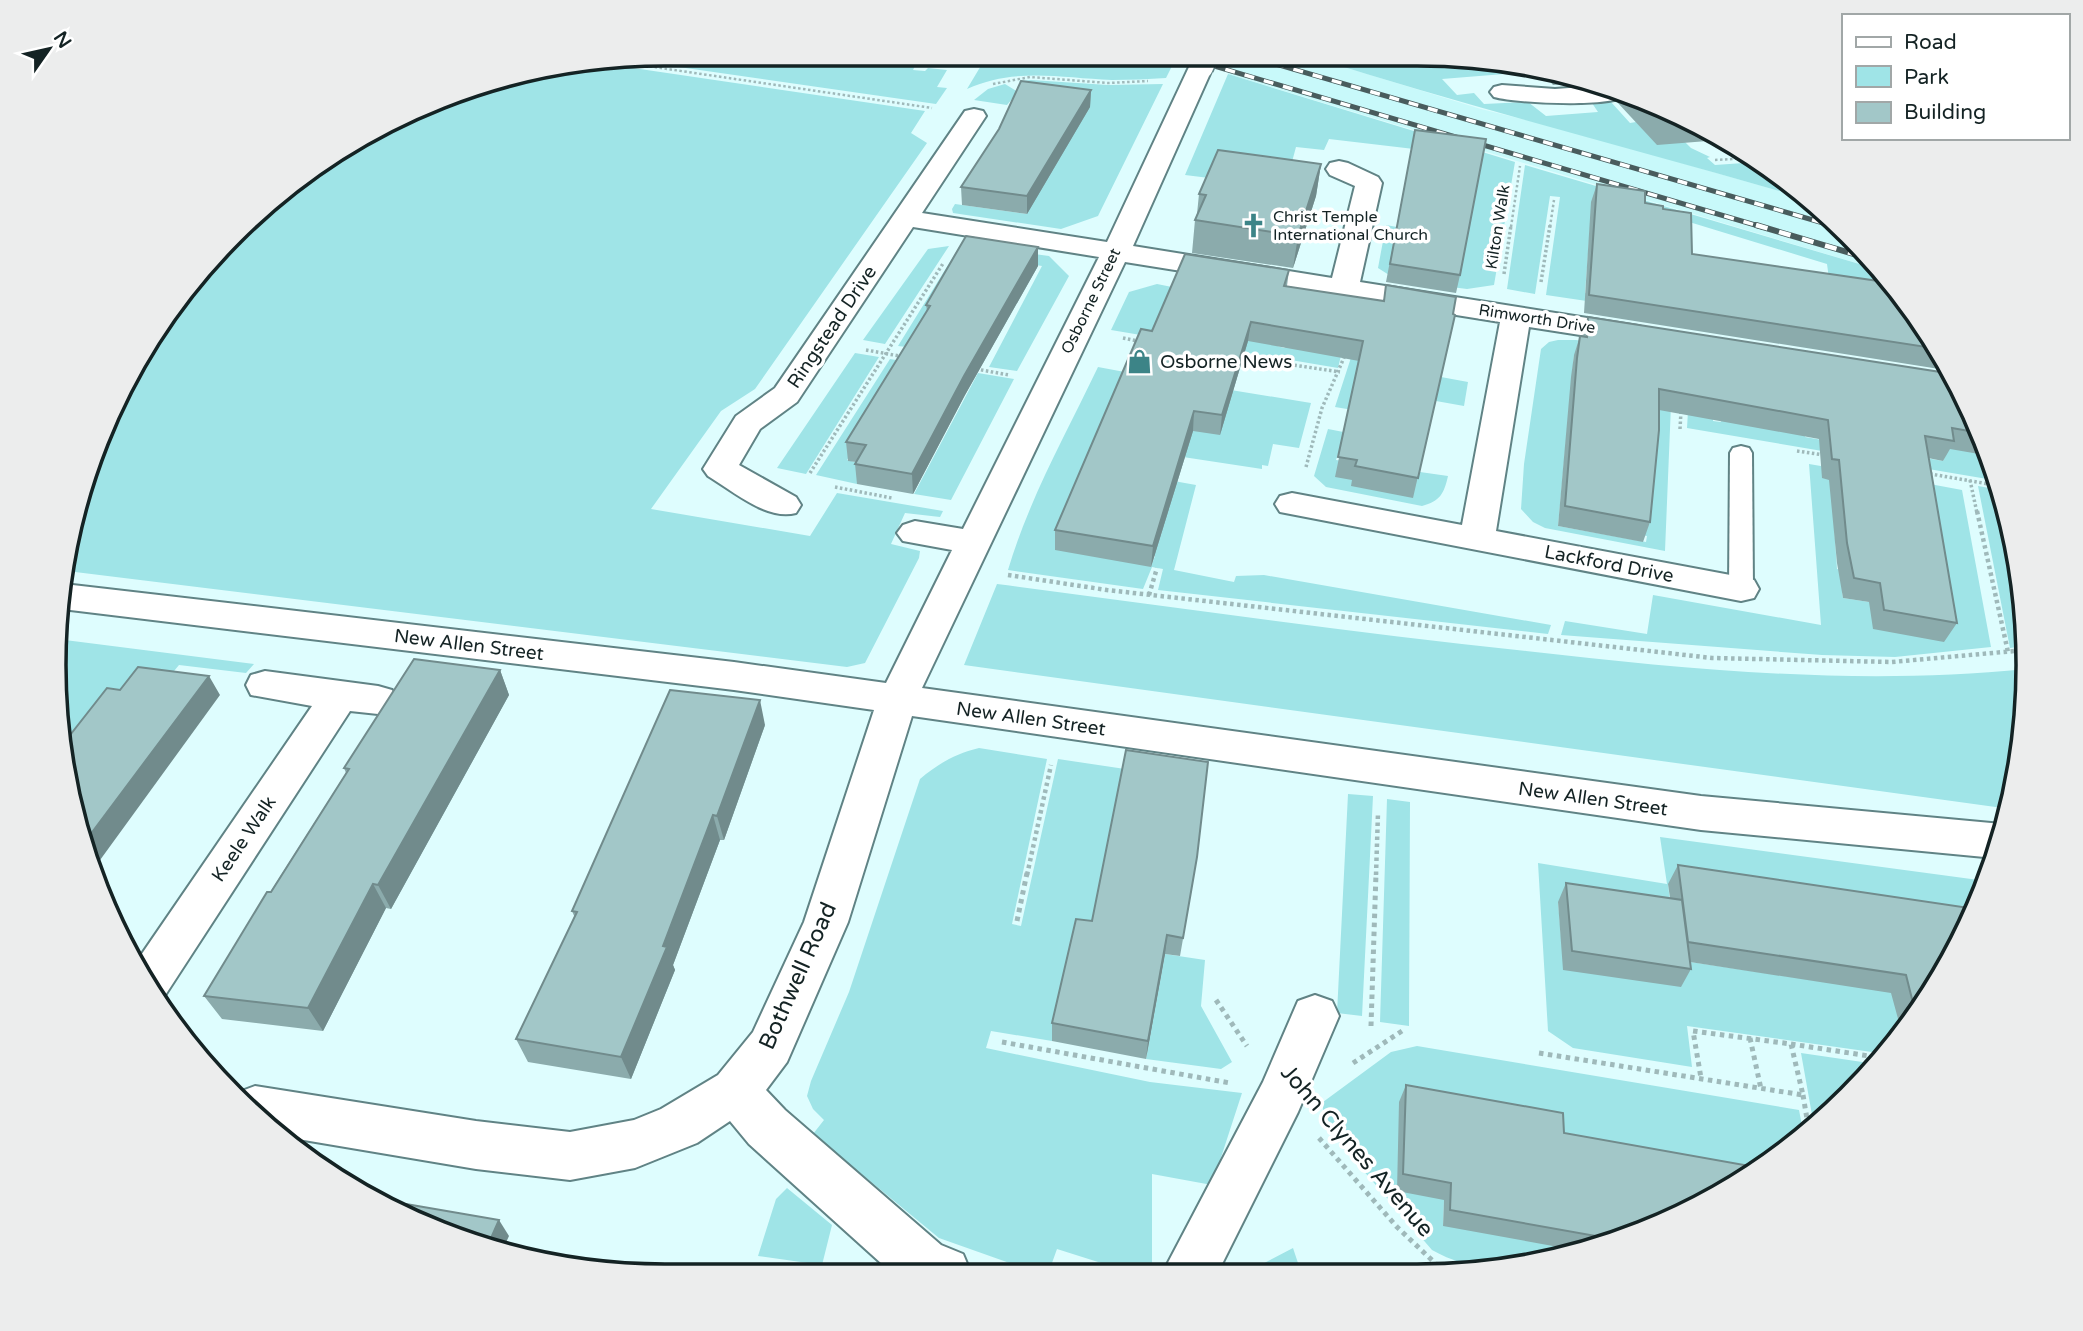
<svg xmlns="http://www.w3.org/2000/svg" width="2083" height="1331" font-family="'Varela Round',sans-serif">
  <style>
    .built { fill: #c8f9fa }
    .green { fill: #9fe4e7; fill-rule: evenodd }
    .lines { fill: none; stroke-linecap: round; stroke-linejoin: round }
    .lane-casing { stroke: #608385; stroke-width: 4 }
    .street-casing { stroke: #608385; stroke-width: 4 }
    .path-far3 { stroke: #9fb9ba; stroke-width: 2.5; stroke-dasharray: 2.5 2.5; stroke-linecap: butt }
    .path-far2 { stroke: #9fb9ba; stroke-width: 3.5; stroke-dasharray: 2.5 2.5; stroke-linecap: butt }
    .path-far1 { stroke: #9fb9ba; stroke-width: 4.5; stroke-dasharray: 3.5 3.5; stroke-linecap: butt }
    .path { stroke: #9fb9ba; stroke-width: 5; stroke-dasharray: 4.5 4.5; stroke-linecap: butt }
    .lane { fill: #fff; fill-rule: evenodd }
    .street { fill: #fff; fill-rule: evenodd }
    .rail-far1-casing { stroke: #495c5d; stroke-width: 5 }
    .rail-casing { stroke: #495c5d; stroke-width: 6 }
    .rail-far1 { stroke: #fff; stroke-width: 3.5; stroke-dasharray: 10; stroke-linecap: butt }
    .rail { stroke: #fff; stroke-width: 4.5; stroke-dasharray: 12; stroke-linecap: butt }
    .street-bridge-casing { stroke: #608385; stroke-width: 27; stroke-linecap: butt }
    .street-bridge { stroke: #fff; stroke-width: 24 }
    .wall { fill: #8babac }
    .shaded-wall { fill: #718b8c }
    .building { fill: #a2c7c8; stroke: #718b8c; stroke-width: 2 }
    .labels { text-anchor: middle; dominant-baseline: central; stroke-width: 7; stroke-linejoin: round; paint-order: stroke }
    .far-poi-label { font-size: 16px; fill: #142324; stroke: #fff; text-anchor: start }
    .far-street-label { font-size: 16px; fill: #142324; stroke: #fff }
    .street-label { font-size: 19px; fill: #142324; stroke: #fff }
    .poi-label { font-size: 19px; fill: #142324; stroke: #fff; text-anchor: start }
    .near-street-label { font-size: 23px; fill: #142324; stroke: #fff }
    .rim { fill: none; stroke: #142324; stroke-width: 3.5 }
  </style>
  <rect width="100%" height="100%" fill="#defdfe"/>
  <path class="built" d="M1235 58H1315L1481 109 1567 130 1810 200 1883 271 1228 74Z"/>
  <path class="green" d="M666 54 909 56 903 64 915 66 913 70 925 71 928 68 947 70 937 87 947 88 936 104 630 60Z
    M965 56 1167 57 1175 60 1166 78C1148 79 1130 80 1112 80 1061 78 1015 67 967 89L985 59Z
    M1315 58 1371 59 1378 67 1491 59 1504 74 1442 79 1457 95 1474 93 1484 104 1528 102 1546 116 1598 112 1592 103 1611 102 1630 123 1636 122 1657 144 1685 142 1691 148 1710 157 1707 158 1715 165 1758 162 1790 181 1810 200C1645 151 1478 110 1315 58Z
    M606 64 925 111 911 133 927 143 755 389 721 411 651 509 810 536 837 493 943 511 940 517 905 513 891 544 920 551 919 558 865 663 847 667 67 571 87 469 181 293 326 157 469 87Z
    M1228 74 1515 162 1494 285 1467 289 1397 280 1378 268 1386 225 1397 227 1411 248 1393 245 1392 249 1409 251 1482 157 1329 139 1324 150 1296 147 1286 184 1282 187 1185 175Z
    M1031 80 1108 85 1163 84 1098 216 1061 229 953 213 952 209 955 204 1027 214 1029 91 1019 81Z
    M1005 84 1018 92 1007 105 974 100 988 89Z
    M1525 165 1883 271 1896 289 1830 286 1827 264 1686 221 1592 202 1585 293 1675 314 1546 295 1560 197 1550 196 1535 294 1507 289Z
    M961 244 1049 256 1069 276 1017 371 989 367 1042 266 969 255 915 348 898 346Z
    M949 246 885 344 863 340 928 249Z
    M1157 284 1177 288 1208 325 1284 348 1353 305 1338 368 1111 330 1129 292Z
    M1357 339 1371 413 1335 407Z
    M1558 340H1576L1673 356 1665 551 1545 528 1533 522 1521 509 1524 464 1541 349 1549 342ZM1574 355 1623 532 1647 536 1646 542 1558 526Z
    M855 353 879 357 806 474 777 468Z
    M890 359 908 362 847 460 868 465 857 484 816 475Z
    M1691 360 1713 363V421L1721 422 1722 411 1803 426 1805 437 1943 461 1968 407 1999 481 1687 428Z
    M1098 367 1130 373 1056 549 1151 566 1155 556 1133 552 1139 532 1161 535 1163 525 1142 522 1148 506 1169 509 1171 499 1151 496 1157 478 1196 485 1174 570 1234 582 1236 576 1264 575 1551 625 1548 634 1158 590 1163 569 1152 567 1143 589 1008 570C1029 499 1066 434 1098 367Z
    M978 373 1014 379 951 500 914 494Z
    M1441 377 1468 382 1464 406 1436 401Z
    M1188 383 1311 403 1299 448 1273 444 1268 466 1262 465V469L1183 457Z
    M1328 429 1364 436 1357 458 1338 454 1336 460 1448 476C1444 494 1440 501 1422 506L1326 487 1314 476Z
    M1809 464 1856 472 1831 480 1837 569 1865 575 1842 592 1843 598 1869 602 1919 482 1962 490 1991 647 1895 657 1822 655 1561 635 1565 621 1647 634 1653 595 1821 625Z
    M1978 486 2001 490 2024 586 2025 646 2010 648Z
    M997 584C1173 607 1349 632 1526 651 1692 670 1859 686 2026 669L2027 706 2010 809 964 665Z
    M57 639 254 664 246 673 179 665 160 688 71 777Z
    M979 748 1047 759 1012 924 1021 926 1058 759 1125 769 1100 898 1052 1041 991 1031 986 1048 1150 1082 1242 1093 1212 1185 1152 1174V1263L1136 1274 1057 1249 1048 1274H1041L939 1238 813 1134 824 1120 813 1109 807 1096 811 1081 849 992 920 779C939 763 955 754 979 748Z
    M1348 794 1373 796 1362 1016 1337 1013Z
    M1387 799 1410 802 1409 1026 1380 1022Z
    M1660 837 1986 881 1965 936 1668 884 1672 919 1558 902 1564 970 1677 960 1928 997 1902 1038 1886 1054 1687 1026 1692 1067 1573 1048 1548 1031 1538 863 1667 884Z
    M1165 954 1205 960 1201 1006 1232 1062 1221 1069 1146 1059Z
    M1417 1046 1799 1110 1804 1136 1790 1150 1736 1184 1444 1200 1443 1226 1558 1218 1560 1258 1492 1270C1471 1266 1451 1261 1432 1250L1323 1124V1102L1391 1052Z
    M1801 1053 1876 1064 1814 1126Z
    M787 1188 832 1225 822 1265 758 1256 776 1199Z
    M1293 1248 1302 1275 1243 1274Z"/>
  <g class="lines">
    <defs>
      <path id="lane" d="M1741 446 1749 448 1752 453 1753 589 1750 595 1741 598 1732 595 1729 589 1730 453 1733 448Z"/>
      <path id="street" d="M1201 60 1209 62 1213 67 1133 246 1332 278 1355 186 1330 175 1326 169 1330 163 1339 161 1348 163 1378 177 1382 183 1360 282 1638 326 1649 329 1653 335 1649 341 1638 344 1529 327 1496 531 1741 577 1754 580 1759 589 1754 598 1741 601 1280 512 1275 504 1280 496 1292 493 1462 525 1500 322 1125 262 922 688 1701 796 2002 824 2007 826 1995 858 1701 830 912 716 848 922 787 1062 766 1090 785 1110 941 1245 963 1254 971 1273H892L749 1144 730 1121 697 1143 635 1168 570 1180 476 1169 280 1136 239 1092 255 1086 476 1121 570 1132 634 1120 661 1109 718 1075 753 1032 804 922 874 710 734 690 62 609 59 608 64 584 734 662 886 683 952 550 903 541 897 533 903 525 915 521 963 529 1099 257 913 227 797 402 760 429 739 465 796 497 801 505 796 513C767 521 733 491 708 476L703 469 736 416 775 388 965 111 974 109 983 111 986 116 922 213 1107 242 1189 67 1193 62Z
        M1502 85 1555 89 1597 86 1628 95C1611 108 1516 103 1494 97L1490 92 1494 87Z
        M265 671 378 686 392 690 398 700 392 710 378 714 350 711 164 997 155 1001 137 961 312 706 251 695 246 685 251 675Z
        M1315 995 1332 1001 1339 1016 1298 1112 1217 1274H1162L1263 1082 1298 1001Z"/>
    </defs>
    <use href="#lane" class="lane-casing"/>
    <use href="#street" class="street-casing"/>
    <path class="path-far3" d="M620 62 932 108
      M993 84 1030 77 1108 83 1148 81
      M1715 160 1750 158
      M1511 227 1520 166
      M1550 227 1554 200"/>
    <path class="path-far2" d="M1504 274 1511 225
      M1541 282 1550 225
      M1123 338 1142 342
      M866 350 905 357
      M1240 357 1340 372
      M976 369 1009 375
      M1680 429 1681 411
      M1797 451 1824 455
      M1306 467 1322 408 1346 353
      M810 473 944 262
      M1925 473 2000 486
      M1970 480 1977 513
      M835 487 892 498"/>
    <path class="path-far1" d="M1977 511 2008 652
      M1008 575 1107 590 1712 658 1892 662 2026 650
      M1149 595 1157 568
      M1027 875 1051 765
      M1376 875 1378 813"/>
    <path class="path" d="M1017 921 1027 873
      M1216 1000 1247 1046
      M1371 1026 1376 873
      M1750 1038 1761 1089
      M1002 1042 1230 1083
      M1791 1044 1882 1058
      M1539 1053 1803 1095 1791 1044 1693 1031 1701 1078
      M1353 1063 1402 1031
      M1803 1095 1809 1131
      M1319 1138 1397 1227 1436 1264 1461 1275"/>
    <use href="#lane" class="lane"/>
    <use href="#street" class="street"/>
    <defs>
      <path id="rail-far1" d="M1187 58 1762 227
        M1255 58 1837 227"/>
      <path id="rail" d="M1756 225 1874 260
        M1831 225 1840 228"/>
    </defs>
    <use href="#rail-far1" class="rail-far1-casing"/>
    <use href="#rail" class="rail-casing"/>
    <use href="#rail-far1" class="rail-far1"/>
    <use href="#rail" class="rail"/>
    <defs>
      <path id="street-bridge" d="M1201 67 1205 58"/>
    </defs>
    <use href="#street-bridge" class="street-bridge-casing"/>
    <use href="#street-bridge" class="street-bridge"/>
  </g>
  <path class="wall" d="M1426 59H1485L1425 63Z
    M1541 71 1587 83 1553 85Z
    M1091 90 1090 107 1027 214 962 205 961 187Z
    M1620 92 1651 101 1720 140 1657 145 1617 102Z
    M1415 130 1460 275 1456 293 1386 282Z
    M1321 164 1316 196 1293 268 1192 253 1195 220 1197 214 1199 194Z
    M1597 184 1663 209 1692 254 1892 283 1947 360 1952 371 1584 313 1591 202Z
    M1038 266 965 395 913 494 857 484 855 464 856 462 848 461 846 442 927 311 926 305Z
    M1289 270 1287 286 1455 315 1413 498 1351 486 1352 480 1335 477 1359 361 1248 341 1220 435 1193 431 1151 567 1055 550V530Z
    M1588 317 1953 374 1985 444 1979 454 1950 449 1943 461 1928 458 1957 623 1944 642 1873 629 1869 602 1843 598 1837 563 1829 480 1822 478 1819 439 1659 410 1650 522 1643 542 1558 526 1571 377 1574 355 1580 336H1582Z
    M500 670 509 695 391 909 386 908 323 1031 222 1019 204 996 346 773 344 768Z
    M765 725 724 840H720L673 965 675 970 631 1079 528 1062 516 1039 575 918 572 911Z
    M1678 865 1966 936 1903 1037 1891 993 1690 962 1691 969 1681 987 1563 970 1558 902 1566 883 1670 898 1668 884Z
    M1194 876 1180 956 1165 954 1146 1059 1052 1041V1023L1092 921Z
    M1406 1085 1564 1133 1688 1214 1586 1252 1443 1226 1444 1200 1397 1191 1399 1102Z"/>
  <path class="shaded-wall" d="M1091 90 1090 107 1027 214V196Z
    M1321 164 1316 196 1293 268 1298 236Z
    M1038 247V266L965 395 913 494 912 474 964 376Z
    M1251 322 1248 341 1220 435 1222 415Z
    M1194 411 1193 431 1151 567 1153 546Z
    M500 670 509 695 391 909 378 885Z
    M209 676 220 695 95 867 84 843Z
    M760 700 765 725 724 840 717 816Z
    M713 815 720 840 673 965 675 970 631 1079 621 1057Z
    M373 884 386 908 323 1031 308 1008Z
    M1167 935 1165 954 1146 1059 1148 1041Z
    M499 1220 509 1236 503 1249 488 1245Z"/>
  <path class="building" d="M1021 81 1091 90 1027 196 961 187 999 129Z
    M1415 130 1486 139 1460 275 1390 264Z
    M1218 150 1321 164 1298 236 1195 220 1206 195 1199 194Z
    M1597 184 1645 191V203L1663 206V209L1691 213 1692 254 1892 283 1939 349 1589 295Z
    M966 236 1038 247 964 376 912 474 855 464 866 445 846 442 930 306 926 305Z
    M1185 254 1289 270 1284 286 1384 301 1386 285 1456 297 1453 314 1455 315 1418 478 1355 466 1357 460 1338 457 1363 341 1251 322 1222 415 1194 411 1153 546 1055 530 1141 329 1152 331Z
    M1588 317 1953 374 1980 433 1952 428 1954 441 1925 436 1957 623 1884 610 1880 583 1854 578 1847 543 1839 460 1832 459 1828 420 1659 389V430L1650 522 1565 506 1577 358 1580 336 1587 337Z
    M414 659 500 670 378 885 373 884 308 1008 204 996 267 892H271L349 769 344 768Z
    M138 667 209 676 84 843 75 824 67 739 107 688 120 690Z
    M670 690 760 700 717 816 713 815 663 946 667 947 621 1057 516 1039 577 912 572 911Z
    M1126 750 1208 762 1197 857 1183 938 1167 935 1148 1041 1052 1023 1076 919 1092 921Z
    M1678 865 1976 909 1966 936 1916 1015 1906 975 1688 942Z
    M1566 883 1682 900 1691 969 1572 951Z
    M1406 1085 1563 1113 1564 1133 1761 1168 1688 1214 1613 1242V1239L1450 1210 1451 1183 1403 1174Z
    M406 1204 499 1220 488 1245 432 1230 402 1213Z"/>
  <defs>
    <symbol id="church-bare" viewBox="-9 -9 18 18"><path d="M-1.2-6h2.4v3.5h3.3v2.4h-3.3V6h-2.4V-.1h-3.3v-2.4h3.3Z" fill="#3c8487" stroke="#fff" stroke-width="2.5" paint-order="stroke"/></symbol>
    <symbol id="shop-bare" viewBox="-9 -9 18 18"><path d="M-5-2.5h2.3a2.7 3.5 0 0 1 5.4 0H5L5.5 6h-11ZM-1.5-2.5h3a1.5 2.3 0 0 0-3 0Z" fill="#3c8487" stroke="#fff" stroke-width="2.5" paint-order="stroke"/></symbol>
  </defs>
  <g fill-rule="evenodd">
    <use href="#church-bare" x="1236" y="208" width="35" height="35"/>
    <use href="#shop-bare" x="1122" y="344" width="35" height="35"/>
  </g>
  <g class="labels">
    <g class="far-poi-label">
      <text x="1273" y="217">Christ Temple<tspan x="1273" dy="18">International Church</tspan></text>
    </g>
    <g class="far-street-label">
      <text transform="translate(1498 227) rotate(-81)">Kilton Walk</text>
      <text transform="translate(1091 301) rotate(-64)">Osborne Street</text>
      <text transform="translate(1537 319) rotate(9)">Rimworth Drive</text>
    </g>
    <g class="street-label">
      <text transform="translate(832 327) rotate(-56)">Ringstead Drive</text>
      <text transform="translate(1609 564) rotate(11)">Lackford Drive</text>
      <text transform="translate(469 645) rotate(7)">New Allen Street</text>
      <text transform="translate(1031 719) rotate(8)">New Allen Street</text>
      <text transform="translate(1593 799) rotate(8)">New Allen Street</text>
      <text transform="translate(244 839) rotate(-56)">Keele Walk</text>
    </g>
    <g class="poi-label">
      <text x="1160" y="362">Osborne News</text>
    </g>
    <g class="near-street-label">
      <text transform="translate(798 976) rotate(-66)">Bothwell Road</text>
      <text transform="translate(1357 1151) rotate(49)">John Clynes Avenue</text>
    </g>
  </g>
  <path d="M0 0H2083V1331H0ZM665 66H1417A599 599 0 0 1 2016 665V665A599 599 0 0 1 1417 1264H665A599 599 0 0 1 66 665V665A599 599 0 0 1 665 66Z" fill="#eceded" fill-rule="evenodd"/>
  <path class="rim" d="M665 66H1417A599 599 0 0 1 2016 665V665A599 599 0 0 1 1417 1264H665A599 599 0 0 1 66 665V665A599 599 0 0 1 665 66Z"/>
  <rect x="1842" y="14" width="228" height="126" fill="#ffffff" stroke="#a1a7a7" stroke-width="2"/>
  <rect x="1856" y="37" width="35" height="10" fill="#ffffff" stroke="#a1a7a7" stroke-width="2"/>
  <text x="1904" y="49" font-size="21" fill="#142324">Road</text>
  <rect x="1856" y="66" width="35" height="21" fill="#9fe4e7" stroke="#a1a7a7" stroke-width="2"/>
  <text x="1904" y="84" font-size="21" fill="#142324">Park</text>
  <rect x="1856" y="102" width="35" height="21" fill="#a2c7c8" stroke="#a1a7a7" stroke-width="2"/>
  <text x="1904" y="119" font-size="21" fill="#142324">Building</text>
  <g transform="translate(49 49) rotate(56)" stroke="#ffffff" stroke-width="5" paint-order="stroke">
  <path d="M0-5L12 26L0 18L-12 26Z" fill="#142324"/>
  <text y="-10" font-size="19" font-weight="bold" text-anchor="middle" fill="#142324">N</text>
  </g>
</svg>
